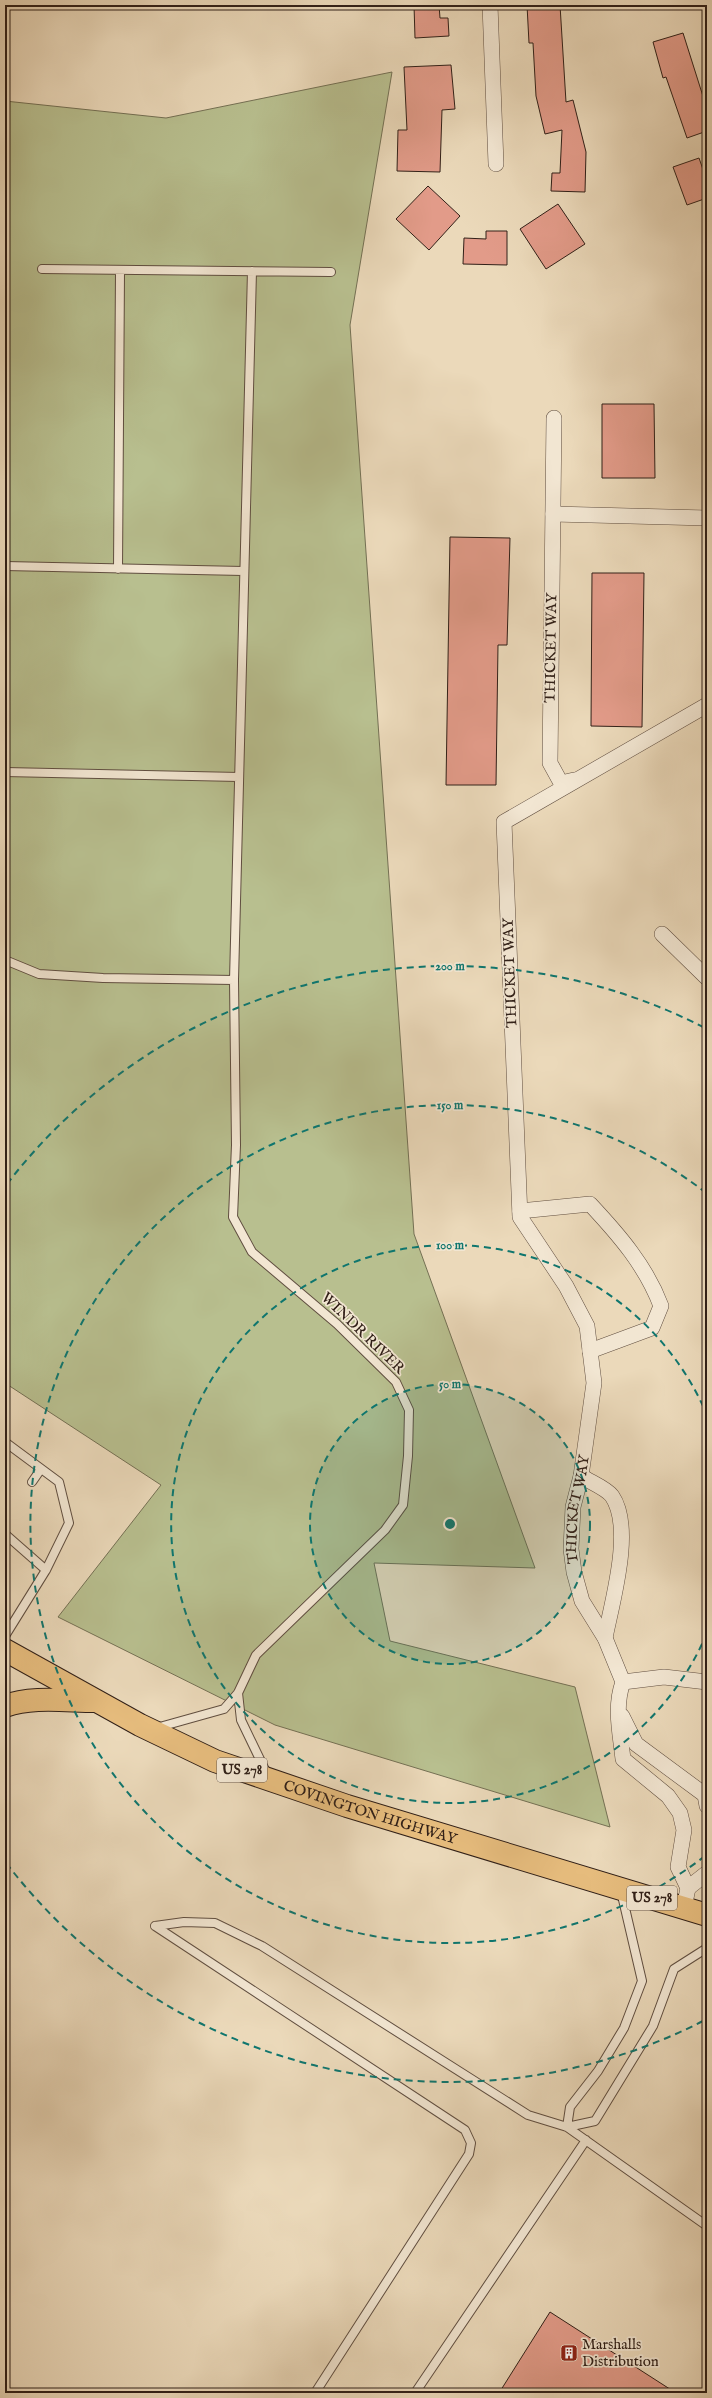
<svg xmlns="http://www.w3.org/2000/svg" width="712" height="2398" font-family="'IM FELL English',serif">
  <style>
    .green { fill: #b8bf8f; stroke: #747054 }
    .building { fill: #e29b89; stroke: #312018 }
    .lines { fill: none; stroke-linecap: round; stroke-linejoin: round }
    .lane-casing { stroke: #604e40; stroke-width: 10 }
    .street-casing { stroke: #604e40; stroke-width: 16 }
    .primary-casing { stroke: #312018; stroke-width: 24 }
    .lane { stroke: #f2e6d2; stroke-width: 8 }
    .street { stroke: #f2e6d2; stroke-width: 15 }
    .primary { stroke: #e6bc7d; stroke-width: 22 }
    .ring { fill: none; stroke: #0f766e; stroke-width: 2; stroke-dasharray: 7 5 }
    .labels { text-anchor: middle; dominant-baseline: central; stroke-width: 3.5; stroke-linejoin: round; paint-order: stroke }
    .shield { fill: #f2e6d2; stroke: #6b5b50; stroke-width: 1 }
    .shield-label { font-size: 14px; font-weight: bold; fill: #312018 }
    .street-label { font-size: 15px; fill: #312018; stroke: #f2e6d2 }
    .poi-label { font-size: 15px; fill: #312018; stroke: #f2e6d2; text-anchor: start }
    .centre { fill: #0f766e; stroke: #f2e6d2; stroke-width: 2 }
    .ring-label { font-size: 12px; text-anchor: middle; font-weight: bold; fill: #0f766e; stroke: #f2e6d2; stroke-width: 3.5; stroke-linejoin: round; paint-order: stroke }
  </style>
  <rect width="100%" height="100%" fill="#ebd9ba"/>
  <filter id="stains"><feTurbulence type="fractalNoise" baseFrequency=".005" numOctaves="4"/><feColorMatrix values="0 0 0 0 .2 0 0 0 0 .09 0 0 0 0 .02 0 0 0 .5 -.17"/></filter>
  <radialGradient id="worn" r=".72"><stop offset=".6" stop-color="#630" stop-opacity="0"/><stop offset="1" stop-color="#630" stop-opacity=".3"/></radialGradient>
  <path class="green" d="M392 72 350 325 414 1234 535 1568 374 1563 390 1641 575 1687 610 1827 275 1725 58 1617 161 1485 5 1383V101L166 118Z"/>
  <path class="building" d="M414 5H439L440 18H448L449 36 415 38Z
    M527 5H560L566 102 573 100 586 152 585 192 551 191 552 173H560L562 130 545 134 536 96 533 43H529Z
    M683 33 707 109V131L687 138 666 77 663 78 653 42Z
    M451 65 455 109 442 110 440 172 397 171 398 130H407L404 67Z
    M699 158 707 181V198L687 205 673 167Z
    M428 186 460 216 429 250 396 219Z
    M558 204 585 244 546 269 520 229Z
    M486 231H507V265L463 264 464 238 486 239Z
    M602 404H654L655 478H602Z
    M450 537 510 538 507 645H498L496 785H446Z
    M592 573H644L642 727 591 726Z
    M550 2312 676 2393H499Z"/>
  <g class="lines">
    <defs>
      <path id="lane" d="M42 269 331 272
        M5 566 243 571
        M118 569 120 271
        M5 772 239 777
        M5 960 39 974 103 978 234 980
        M5 1442 59 1482 69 1523 46 1570 5 1636
        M32 1482 41 1469
        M5 1534 46 1570
        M238 1693 241 1720 267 1774
        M156 1728 224 1709 238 1693 256 1655 385 1530 403 1505 408 1456 409 1410 396 1382 337 1324 252 1252 233 1217 236 1145 234 980 252 271
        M155 1926 465 2130 471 2143 469 2154 315 2393
        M155 1926 184 1922 215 1923 262 1946 528 2115 567 2127 707 2226
        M567 2127 570 2107 598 2071 624 2028 642 1981 621 1891
        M567 2127 595 2121 653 2026 674 1969 707 1948
        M415 2393 586 2140"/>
      <g id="street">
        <path d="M490 5 496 164"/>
        <path d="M554 418 550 763 561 783 574 780"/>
        <path d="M553 514 707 518"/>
        <path d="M662 934 707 978"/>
        <path d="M520 1211 590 1204C619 1235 646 1266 661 1306L652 1328 590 1351"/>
        <path d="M581 1476C590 1482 606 1488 612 1496 634 1528 612 1602 605 1638"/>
        <path d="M623 1682 664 1677 707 1682"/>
        <path d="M622 1716 636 1744 705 1795 707 1806"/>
        <path d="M688 1888 707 1873"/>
        <path id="s1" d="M684 1908 688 1888 678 1867 684 1830 680 1813 668 1796 623 1759C620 1732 614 1707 623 1682L605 1638 582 1601 574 1572 571 1549 573 1507 581 1476 594 1383 587 1326 566 1286 520 1217 504 822 707 705"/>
      </g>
      <g id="primary">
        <path id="s2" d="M5 1650 140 1725 215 1761 347 1806 707 1915"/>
        <path d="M5 1706C32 1696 66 1701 95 1701"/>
      </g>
    </defs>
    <use href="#lane" class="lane-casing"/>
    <use href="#street" class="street-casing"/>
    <use href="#primary" class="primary-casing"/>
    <use href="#lane" class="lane"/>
    <use href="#street" class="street"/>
    <use href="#primary" class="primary"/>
  </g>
  <circle cx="450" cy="1524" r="140" fill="#0f766e" fill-opacity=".12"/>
  <g class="ring">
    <circle cx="450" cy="1524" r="140"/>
    <path d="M707 1633A279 279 0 1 1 707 1415"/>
    <path d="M705 1856A419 419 0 1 1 705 1192"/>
    <path d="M703 2021A558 558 0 0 1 7 1864M7 1184A558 558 0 0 1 703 1027"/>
  </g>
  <defs>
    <symbol id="building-square" viewBox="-11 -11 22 22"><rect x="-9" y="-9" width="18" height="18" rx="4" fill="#8f2418" stroke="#f2e6d2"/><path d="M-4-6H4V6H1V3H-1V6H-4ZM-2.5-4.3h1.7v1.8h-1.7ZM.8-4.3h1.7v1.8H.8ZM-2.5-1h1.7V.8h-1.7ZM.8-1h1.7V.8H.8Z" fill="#fff"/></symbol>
  </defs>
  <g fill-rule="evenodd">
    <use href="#building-square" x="559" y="2343" width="20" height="20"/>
  </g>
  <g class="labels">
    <g class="shield">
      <rect x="217" y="1758" width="50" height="24" rx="3"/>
      <rect x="627" y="1886" width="50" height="24" rx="3"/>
    </g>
    <g class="shield-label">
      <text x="242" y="1770">US 278</text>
      <text x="652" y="1898">US 278</text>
    </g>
    <g class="street-label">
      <text transform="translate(551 648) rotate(-89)">THICKET WAY</text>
      <text transform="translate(510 973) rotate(-92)">THICKET WAY</text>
      <text transform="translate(363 1333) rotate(44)">WINDR RIVER</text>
      <text stroke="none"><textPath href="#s1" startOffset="440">THICKET WAY</textPath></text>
      <text stroke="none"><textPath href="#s2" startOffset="401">COVINGTON HIGHWAY</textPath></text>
    </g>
    <g class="poi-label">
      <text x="582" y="2344">Marshalls<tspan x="582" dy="17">Distribution</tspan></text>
    </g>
  </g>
  <circle cx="450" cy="1524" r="6" class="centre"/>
  <g class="ring-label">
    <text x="450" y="970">200 m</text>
    <text x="450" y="1109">150 m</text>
    <text x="450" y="1249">100 m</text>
    <text x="450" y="1388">50 m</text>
  </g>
  <rect width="712" height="2398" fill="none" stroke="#ebd9ba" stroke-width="20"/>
  <rect x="6" y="6" width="700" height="2386" fill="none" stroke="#312018" stroke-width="2"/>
  <rect x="10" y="10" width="692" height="2378" fill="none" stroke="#312018"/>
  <rect width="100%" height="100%" filter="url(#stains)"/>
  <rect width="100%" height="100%" fill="url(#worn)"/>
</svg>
